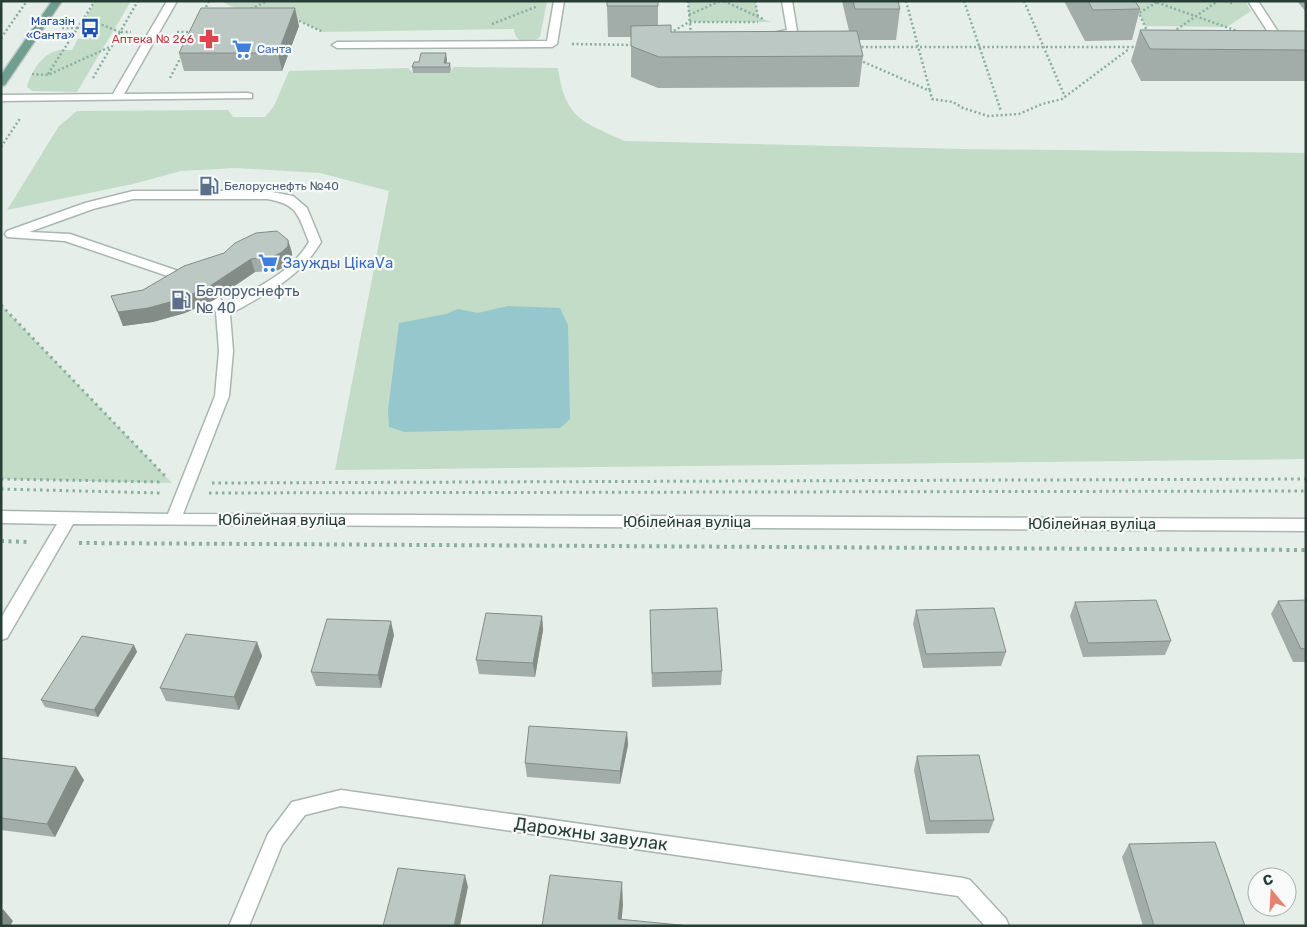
<svg xmlns="http://www.w3.org/2000/svg" width="1307" height="927" font-family="Rubik,sans-serif">
  <style>
    .green { fill: #c2dcc7 }
    .water { fill: #95c7cc }
    .lines { fill: none; stroke-linecap: round; stroke-linejoin: round }
    .minor-casing { stroke: #a9b6b1; stroke-width: 3 }
    .major-casing { stroke: #c3c9c7; stroke-width: 3 }
    .path-far2 { stroke: #8aaea1; stroke-width: 2.5; stroke-dasharray: 2 2.5; stroke-linecap: butt }
    .path-far1 { stroke: #8aaea1; stroke-width: 3; stroke-dasharray: 2.5 4; stroke-linecap: butt }
    .path { stroke: #8aaea1; stroke-width: 4; stroke-dasharray: 3 4.5; stroke-linecap: butt }
    .minor { fill: #fff; fill-rule: evenodd }
    .major { fill: #709e90; fill-rule: evenodd }
    .wall { fill: #a2aca8 }
    .shaded-wall { fill: #848c88 }
    .building { fill: #bcc8c3; stroke: #848c88 }
    .labels { text-anchor: middle; dominant-baseline: central; stroke-width: 4.5; stroke-linejoin: round; paint-order: stroke }
    .far-transit-label { font-size: 12px; fill: #164399; stroke: #f7faf8; text-anchor: end }
    .far-health-label { font-size: 12px; fill: #be3a42; stroke: #f7faf8; text-anchor: end }
    .far-shop-label { font-size: 12px; fill: #366cbe; stroke: #f7faf8; text-anchor: start }
    .far-service-label { font-size: 12px; fill: #4e5e75; stroke: #f7faf8; text-anchor: start }
    .shop-label { font-size: 15px; fill: #366cbe; stroke: #f7faf8; text-anchor: start }
    .service-label { font-size: 15px; fill: #4e5e75; stroke: #f7faf8; text-anchor: start }
    .street-label { font-size: 15px; fill: #273e37; stroke: #f7faf8 }
    .near-street-label { font-size: 18px; fill: #273e37; stroke: #f7faf8 }
  </style>
  <rect width="100%" height="100%" fill="#e6eeea"/>
  <path class="green" d="M86 1H131L77 92 32 91 27 87C30 74 42 54 56 51 60 49 67 50 72 50L78 39 93 38 100 24 85 18 94 4Z
    M221 1H547L540 37C530 45 514 43 514 29L323 32 293 18H253Z
    M688 1H755L758 17 771 22H689Z
    M1133 1H1245L1251 11 1227 27 1145 26Z
    M454 67 558 68C565 118 582 122 625 141L964 149 1306 153V459L335 470 389 191 320 173 236 168 181 171 133 184 7 210 59 126 77 111 228 110 233 117H265L274 106 289 71 408 68 413 73H449Z
    M1 305 172 483 1 479Z"/>
  <path class="water" d="M508 306 560 308 568 325 570 419 560 428 405 432 389 427 388 410 399 323 446 314 458 309 478 313Z"/>
  <g class="lines">
    <defs>
      <path id="minor" d="M167 1H177L124 94 248 93 252 94V98L1 101V95L113 94Z
        M554 1H564L557 44 552 47 337 48 332 45 337 42 547 41Z
        M782 1H792L797 31 790 37 768 38V34L787 30Z
        M1248 1H1258L1286 44 1285 46H1277Z
        M133 191H267L293 196 307 208 321 242C300 278 265 294 230 314L233 351 229 396 183 514 1306 519V531L73 524 7 638 1 640V618L57 524 1 523V511L168 514 215 396 219 351 216 312 207 300 214 296 219 297 225 305C256 288 290 274 309 242 298 215 298 204 267 199H133L93 209 29 232 70 234 193 276 194 279 193 282 188 283 65 241 7 237 5 234 7 231 85 203Z
        M341 790 963 878 970 880 1006 919 1009 926H985L958 896 341 806 305 815 282 845 249 926H229L268 834 292 802Z"/>
      <path id="major" d="M52 1H62L5 85 1 86V75Z"/>
    </defs>
    <use href="#minor" class="minor-casing"/>
    <use href="#major" class="major-casing"/>
    <path class="path-far2" d="M688 1 691 35
      M724 1 763 19
      M755 1 758 17
      M906 1 930 91
      M964 1 1001 111
      M1024 1 1065 97
      M1153 1 1240 32
      M1226 1 1234 4
      M251 9 267 1
      M204 11 209 1
      M689 15 720 1
      M85 18 120 32 138 1
      M295 19 323 32
      M492 24 538 6
      M62 28H90
      M177 32H194
      M1173 32 1218 1
      M670 33 689 22H758
      M1148 33 1139 13 1157 2
      M1 38 27 1
      M572 44 633 45
      M857 47H1138
      M859 60 930 91 932 99 953 102 963 108 988 116 1019 114 1042 104 1062 99 1129 49
      M32 74 48 75 112 46 120 32H131
      M48 74 95 1
      M93 78 111 47
      M170 78 182 55
      M1 147 21 117"/>
    <path class="path-far1" d="M1 305 167 478
      M1 479 163 482
      M212 483 1306 479
      M1 489 160 493
      M209 493 1306 491"/>
    <path class="path" d="M1 541 28 542
      M79 543 1306 550"/>
    <use href="#minor" class="minor"/>
    <use href="#major" class="major"/>
  </g>
  <path class="wall" d="M658 1V25L671 32 849 31 842 1H898L900 9 896 40H859L863 56 859 87 658 88 631 77V37H608L607 6Z
    M1064 1H1135L1140 9 1132 40 1085 41Z
    M1297 1H1306V12Z
    M299 26 282 71H184L179 53Z
    M1140 30 1306 31V81H1141L1131 61Z
    M447 60 446 63H450L451 69 450 73H413L412 67Z
    M288 240 292 253V260L286 266 276 271 255 272 214 300 185 313 153 322 123 326 111 296 143 290Z
    M1306 600V662H1293L1271 614 1278 601Z
    M1075 602 1171 641 1165 655 1083 657 1070 616Z
    M916 610 1006 652 1001 666 923 668 913 624Z
    M542 616 543 630 535 677 479 674 476 660Z
    M650 624 722 671 721 685 652 687Z
    M394 635 381 688 316 686 311 672Z
    M257 642 262 656 239 710 166 701 160 688Z
    M134 645 137 652 98 717 45 707 41 700Z
    M627 732 628 745 620 784 527 777 525 763Z
    M917 756 994 820 989 833 926 834 914 770Z
    M1 758 84 780 55 837 1 830Z
    M1129 844 1245 926H1143L1122 857Z"/>
  <path class="shaded-wall" d="M295 8 299 26 282 71 278 53Z
    M446 53 447 60 445 67 444 63Z
    M288 240 292 253V260L286 266 276 271 272 257Z
    M251 259 255 272 214 300 185 313 153 322 123 326 118 312Z
    M542 616 543 630 535 677 533 663Z
    M391 621 394 635 381 688 378 675Z
    M257 642 262 656 239 710 234 697Z
    M134 645 137 652 98 717 94 710Z
    M627 732 628 745 620 784V771Z
    M76 767 84 780 55 837 47 824Z
    M465 875 468 887 460 926H454Z
    M622 882 623 905 621 926 618 919Z
    M3 909 13 921 10 926H1V913Z"/>
  <path class="building" d="M607 1H658V6H607Z
    M853 1H898L900 9H855Z
    M1088 1H1135L1140 9 1093 10Z
    M201 8H295L278 53H179Z
    M671 25V32L857 31 863 56 659 57 631 46V26Z
    M1140 30 1306 31V50L1150 49Z
    M421 53H446L444 63H450L449 67H412L414 62H419Z
    M277 231 288 240V246L282 252 272 257 251 259 210 286 181 299 148 308 118 312 111 296 143 290 184 266 224 253 235 243 256 233Z
    M1156 600 1171 641 1088 643 1075 602Z
    M1306 600V648L1301 649 1278 601Z
    M717 608 722 671 652 673 650 610Z
    M994 608 1006 652 926 654 916 610Z
    M486 613 542 616 533 663 476 660Z
    M327 619 391 621 378 675 311 672Z
    M186 634 257 642 234 697 160 688Z
    M82 636 134 645 94 710 41 700Z
    M529 726 627 732 620 771 525 763Z
    M979 755 994 820 930 821 917 756Z
    M1 758 76 767 47 824 1 818Z
    M1215 842 1245 926H1154L1129 844Z
    M398 868 465 875 454 926H383Z
    M550 875 622 882 618 919 690 926H542Z"/>
  <defs>
    <symbol id="bus-bare" viewBox="-9 -9 18 18"><path d="M-5-6H5V4H4V6H2V4H-2V6H-4V4H-5ZM-3.5-4V0h7V-4ZM-3.5 1.2v1.5H-2V1.2ZM2 1.2v1.5H3.5V1.2Z" fill="#1a4fb4" stroke="#f7faf8" stroke-width="2.5" paint-order="stroke"/></symbol>
    <symbol id="pharmacy-bare" viewBox="-9 -9 18 18"><path d="M-2-6h4v4h4v4h-4v4h-4v-4h-4v-4h4Z" fill="#e0444e" stroke="#f7faf8" stroke-width="2.5" paint-order="stroke"/></symbol>
    <symbol id="supermarket-bare" viewBox="-9 -9 18 18"><path d="M-6-5.5h2.5l.6 2H6L4.5 2H-2.5L-4.4-4H-6ZM-1.5 3.2a1.3 1.3 0 1 0 .1 0ZM3 3.2a1.3 1.3 0 1 0 .1 0Z" fill="#3f7fe0" stroke="#f7faf8" stroke-width="2.5" paint-order="stroke"/></symbol>
    <symbol id="fuel-bare" viewBox="-9 -9 18 18"><path d="M-5.5-6h7V0h2V4h1.3V-2.5L3-4.5l.8-.8L6-3V5H2.5V1h-1V6h-7ZM-4.2-4.7v3.2H.2V-4.7Z" fill="#5c6f8a" stroke="#f7faf8" stroke-width="2.5" paint-order="stroke"/></symbol>
  </defs>
  <g fill-rule="evenodd">
    <use href="#bus-bare" x="76" y="14" width="28" height="28"/>
    <use href="#pharmacy-bare" x="195" y="25" width="28" height="28"/>
    <use href="#supermarket-bare" x="228" y="35" width="28" height="28"/>
    <use href="#fuel-bare" x="195" y="172" width="28" height="28"/>
    <use href="#supermarket-bare" x="254" y="249" width="28" height="28"/>
    <use href="#fuel-bare" x="167" y="286" width="28" height="28"/>
  </g>
  <g class="labels">
    <g class="far-transit-label">
      <text x="75" y="21">Магазін<tspan x="75" dy="14">«Санта»</tspan></text>
    </g>
    <g class="far-health-label">
      <text x="194" y="39">Аптека № 266</text>
    </g>
    <g class="far-shop-label">
      <text x="257" y="49">Санта</text>
    </g>
    <g class="far-service-label">
      <text x="224" y="186">Белоруснефть №40</text>
    </g>
    <g class="shop-label">
      <text x="283" y="263">Заужды ЦікаVа</text>
    </g>
    <g class="service-label">
      <text x="196" y="291">Белоруснефть<tspan x="196" dy="17">№ 40</tspan></text>
    </g>
    <g class="street-label">
      <text x="282" y="520">Юбілейная вуліца</text>
      <text x="687" y="522">Юбілейная вуліца</text>
      <text x="1092" y="524">Юбілейная вуліца</text>
    </g>
    <g class="near-street-label">
      <text transform="translate(591 834) rotate(8)">Дарожны завулак</text>
    </g>
  </g>
  <rect width="1307" height="927" fill="none" stroke="#273e37" stroke-width="5"/>
  <g transform="translate(1272 892) rotate(342)"><circle r="24" fill="#f7faf8" stroke="#a4afab"/>
  <path d="M0-4L9 19L0 12L-9 19Z" fill="#e4846e"/>
  <text y="-8" font-size="14" font-weight="bold" text-anchor="middle" fill="#273e37">С</text>
  </g>
</svg>
